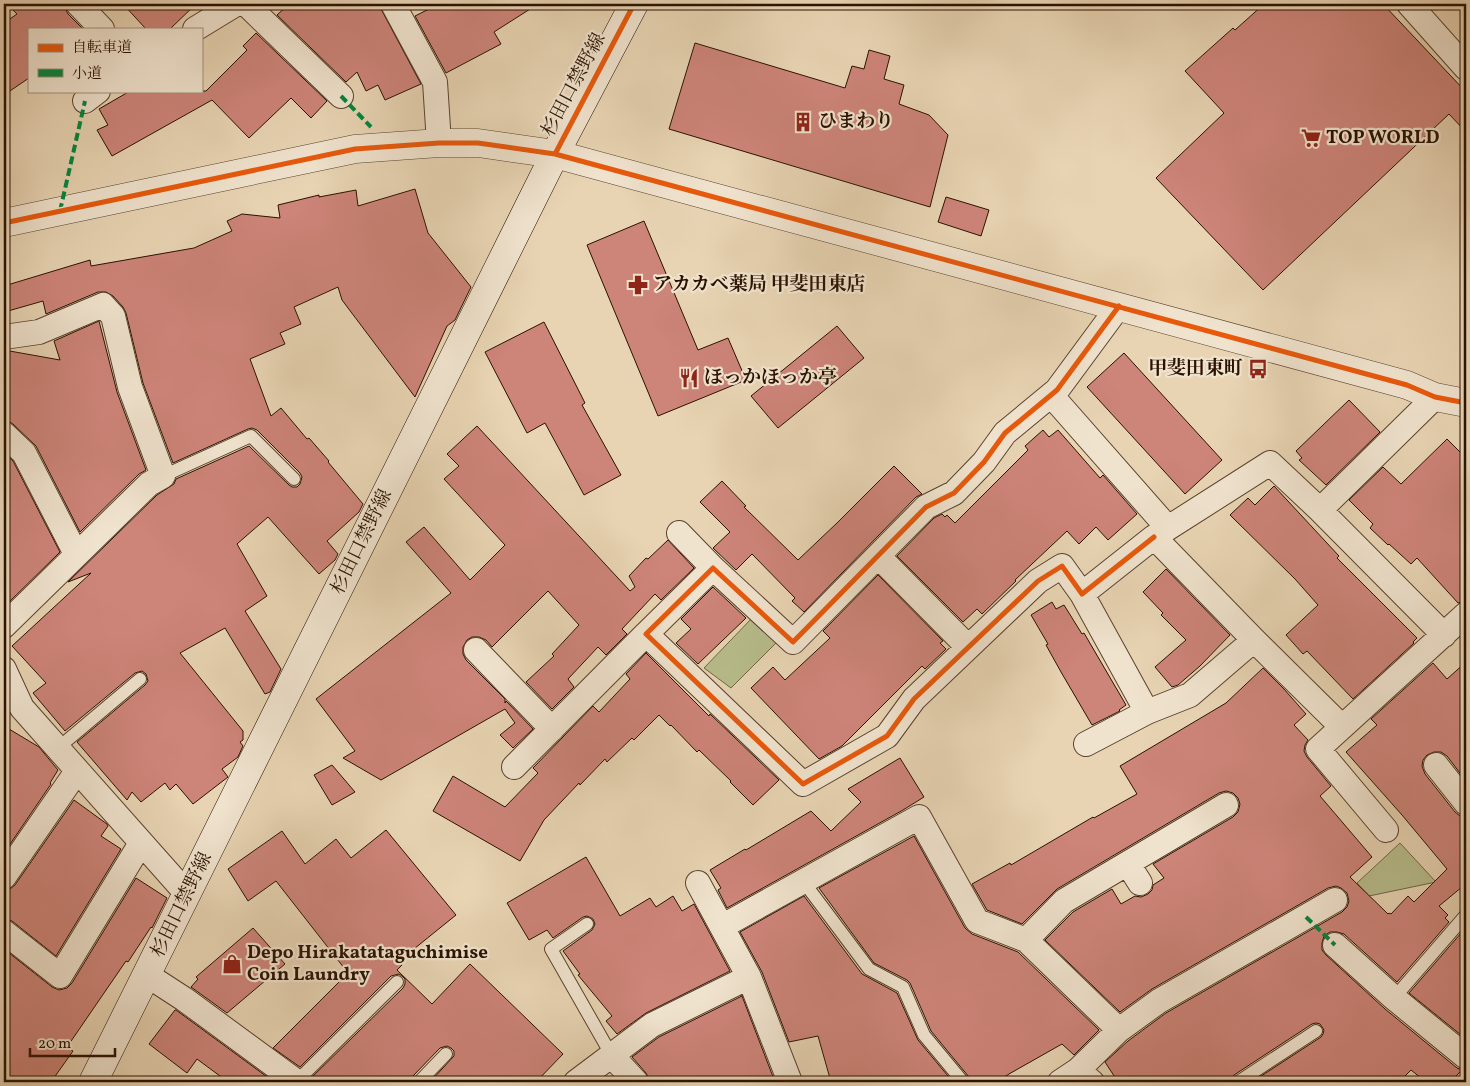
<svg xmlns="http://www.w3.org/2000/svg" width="1470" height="1086" font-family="Vollkorn,'Noto Serif JP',serif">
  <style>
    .green { fill: #b7bc8b; stroke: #706646 }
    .building { fill: #cd8479; stroke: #2a1100 }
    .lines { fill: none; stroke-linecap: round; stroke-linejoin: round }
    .service-casing { stroke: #5a422d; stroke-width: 14 }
    .minor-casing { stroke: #5a422d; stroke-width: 26 }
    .tertiary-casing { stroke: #5a422d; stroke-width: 29 }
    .secondary-casing { stroke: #2a1100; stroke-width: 29 }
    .service { stroke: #f0e3ce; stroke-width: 12 }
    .minor { stroke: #f0e3ce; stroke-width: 24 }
    .tertiary { stroke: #f0e3ce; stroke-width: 28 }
    .secondary { stroke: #f0e3ce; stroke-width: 28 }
    .quiet { stroke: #00873e; stroke-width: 4; stroke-dasharray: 8 4; stroke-linecap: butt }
    .cycleway-casing { stroke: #f0e3ce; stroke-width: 8 }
    .cycleway { stroke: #e8590c; stroke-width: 5 }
    .labels { text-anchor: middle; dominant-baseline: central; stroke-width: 4.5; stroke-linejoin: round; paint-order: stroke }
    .street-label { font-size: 19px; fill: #2a1100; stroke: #f0e3ce }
    .poi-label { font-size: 19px; font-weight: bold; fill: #2a1100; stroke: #f0e3ce; text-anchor: start }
  </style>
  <rect width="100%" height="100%" fill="#e8d4b3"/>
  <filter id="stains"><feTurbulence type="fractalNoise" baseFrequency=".004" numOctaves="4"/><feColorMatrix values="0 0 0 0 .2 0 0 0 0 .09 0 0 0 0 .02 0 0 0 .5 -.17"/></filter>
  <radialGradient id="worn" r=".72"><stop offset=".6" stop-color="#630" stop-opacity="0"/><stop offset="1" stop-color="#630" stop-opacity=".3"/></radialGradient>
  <path class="green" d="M753 617 777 642 731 688 704 668Z
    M1400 843 1436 882 1369 896 1357 883Z"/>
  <path class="building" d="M7 4H63L68 14 83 29H29V78L4 95V23L17 14Z
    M123 4H196L170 29H146Z
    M289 4H377L380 7 421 84 385 100 378 85 366 91 357 72 346 82 277 15Z
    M439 4H538L494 32 501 44 446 73 415 16Z
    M1264 4H1383L1466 92V132L1449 114 1263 290 1156 178 1224 113 1185 71 1233 28 1235 30Z
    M256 33 327 101 311 118 291 98 249 138 212 100 112 156 97 130 108 125 99 109 130 91H206L247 50 243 46Z
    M695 43 845 88 852 66 864 69 869 50 890 56 884 79 904 85 899 104 929 115 948 135 930 207 669 129Z
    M415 189 428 233 471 287 455 320 447 326 415 397 342 300 338 287 294 307 301 324 280 333 285 344 250 359 271 416 281 408 307 439 309 438 329 461 328 462 363 504 359 512 327 541 338 554 335 560 319 574 268 517 237 544 267 596 245 611 281 669 270 692 265 694 225 628 180 653 243 731V740L240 742 243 746 238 757 222 769 228 777 193 804 176 784 170 790 165 783 141 802 132 792 127 800 77 742 145 685 148 681 146 674 142 671 135 673 65 731 33 693 46 683 12 646 91 573 68 582 157 495 174 484 176 479 249 446 289 485 292 487H297L300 484 302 477 300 473 257 430 252 428 248 429 173 463 143 383 126 313 123 307 113 296 106 292H98L46 314 43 301 8 311 4 297V286L90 260 91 266 194 248 232 231 227 221 242 214 280 218 278 205 319 195V197L356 190 358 206Z
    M946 197 989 210 981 236 938 222Z
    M644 221 698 350 728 338 746 380 658 416 587 245Z
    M99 321 117 392 146 470 139 474 80 532 36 446 13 424 8 421H4V350L60 360 54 341Z
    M544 322 585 403 582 405 621 475 584 495 545 423 527 433 485 352Z
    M837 326 864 358 778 428 751 396Z
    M1124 353 1222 460 1185 494 1087 387Z
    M1349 400 1380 432 1326 485 1299 460 1302 458 1296 451Z
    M477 426 630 591 635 587 629 576 646 558 648 559 668 540 694 568 661 600 655 594 622 629 627 634 606 655 598 647 568 679 574 687 552 709 526 682 554 656 552 654 579 625 548 591 492 647 486 640 479 637H472L467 640 463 647V654L466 660 505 699V703L506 701 533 729 513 748 500 735 515 723 505 709 381 780 343 758 355 751 316 699 451 593 406 542 424 527 470 580 505 545 444 479 459 466 447 454Z
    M1043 430 1049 437 1058 430 1100 478 1103 475 1137 514 1108 540 1096 527 1079 544 1067 531 1015 580 1016 581 982 614 977 609 963 622 897 556 934 518 942 514 945 517 947 515 955 523 1028 450 1025 446Z
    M1447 439 1466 458V601L1458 603 1417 558 1411 564 1389 544 1388 545 1370 528 1373 524 1349 500 1383 467 1401 484Z
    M4 453 13 461 60 552 4 607Z
    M894 466 922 494 916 497 804 612 792 601 795 598 752 554 736 570 713 548 730 532 700 502 722 481 746 506 744 507 798 560 838 522Z
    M1274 486 1339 556 1337 558 1417 638 1413 642 1414 643 1353 699 1307 651 1303 654 1286 635 1318 605 1295 579 1230 515 1248 498 1255 505Z
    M1166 569 1230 635 1200 666 1178 685 1172 687 1155 667 1186 640 1161 615 1163 613 1143 592Z
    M878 575 943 641 940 643 946 649 925 669 922 666 842 746 819 759 751 688 773 667 785 680 830 638 823 631Z
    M713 587 746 618 698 664 676 643 691 629 681 619Z
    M1052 602 1056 609 1064 605 1082 634 1084 633 1126 705 1119 710 1120 711 1092 725 1061 672 1046 645 1048 644 1031 615Z
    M646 653 709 716 710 714 779 780 753 805 730 782 731 781 699 750 697 752 671 725 670 726 659 715 634 740 632 738 607 762 605 759 580 785 579 783 544 820 520 861 433 811 453 776 505 807 538 773 533 768 593 706 599 712 630 679 626 674Z
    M1466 662V781L1447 756 1441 752H1434L1427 755 1423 760 1422 766 1425 774 1455 812 1460 816H1466V893L1462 887 1439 906 1448 915 1445 918 1449 922 1397 982 1344 934 1337 932H1330L1324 936 1322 943V950L1326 955 1385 1009 1457 1068 1462 1070 1450 1082H1426L1411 1070 1399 1082H1252L1321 1037 1323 1034 1324 1030 1320 1024 1316 1023 1312 1024 1234 1075 1230 1082H1118L1105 1062 1128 1041 1166 1013 1342 912 1347 907 1349 901 1347 893 1341 888 1336 886 1328 888 1152 989 1120 1012 1045 940 1073 912 1112 889 1121 904 1135 896 1141 897 1148 894 1152 890 1153 885 1164 878 1153 864 1233 817 1238 812 1240 804 1238 798 1233 793 1226 791 1219 793 1057 889 1022 924 987 910 972 884 1010 863 1011 865 1093 817 1094 818 1137 794 1120 766 1226 703 1263 668 1284 689 1306 714 1294 725 1308 740 1305 745 1304 751 1307 757 1331 786 1320 796 1372 857 1350 877 1388 914 1389 913 1391 914 1408 896 1414 902 1447 869 1402 815 1346 752 1377 725 1371 719 1433 663 1447 679Z
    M4 726 39 747 58 770 50 783 51 784 4 853Z
    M900 758 924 797 903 810 727 908 718 890 721 888 710 870 745 849 746 850 811 811 831 831 861 802 848 789Z
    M332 765 355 792 332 805 314 775Z
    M74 800 107 824 108 826 101 836 121 849 56 956 12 921 4 919V891L10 889 15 885Z
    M386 830 456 915 399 961 402 965 397 970 432 1004 470 964 563 1054 536 1082H430L454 1056V1051L451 1048 447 1046 440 1048 413 1076 411 1082H311L310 1079 403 988 405 984V979L402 976 399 974 391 976 300 1067 273 1048 348 973 276 881 248 901 228 869 282 831 305 864 336 839 351 858Z
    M914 836 965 928 972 934 1018 952 1099 1030 1074 1055 1062 1044 1009 1074 997 1082H971L969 1077 931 1031 910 983 907 980 874 963 819 888Z
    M586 857 620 916 650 898 656 907 673 896 682 911 694 904 730 971 646 1013 617 1034 606 1021 612 1016 578 975 580 974 563 951 592 930 595 924 593 919 587 916 583 917 553 938 547 930 529 940 507 903Z
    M136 878 167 898 152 928 151 927 128 962 126 961 67 1047 73 1051 51 1082H4V949L52 987 59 990 67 988 72 983Z
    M804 896 862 974 897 993 918 1040 953 1082H885L883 1077 860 1082H831L818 1036 789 1042 762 972 740 932Z
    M253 928 285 964 227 1013 191 987 198 979 196 977Z
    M1462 932 1466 935V1039L1409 993Z
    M742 996 775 1082H649V1079L646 1073 632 1057 659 1037Z
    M175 1010H176L274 1082H228L197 1059 187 1073 149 1044Z"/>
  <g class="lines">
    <defs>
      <path id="service" d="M163 476 251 436 294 479
        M4 711 16 694
        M58 748 140 679
        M803 881 869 969 903 987 924 1035 963 1082
        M587 924 551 949 612 1056
        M1394 998 1465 916
        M296 1082 397 982
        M419 1082 446 1054
        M1238 1082 1316 1031"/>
      <path id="minor" d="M78 4 102 29
        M246 4 341 96
        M393 4 435 82 439 143
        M1409 4 1466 68
        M195 29 236 4
        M85 101 98 91
        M1119 306 1057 390 1005 433 984 462 954 493 926 507 793 642 713 568 646 634 803 784 887 736 914 699 1038 581 1062 566 1082 594 1154 537
        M4 337 39 332 103 305 113 316 130 387 163 476 149 484 4 626
        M1051 395 1168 528
        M4 434 24 453 76 554
        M1320 510 1435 397
        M679 533 713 568
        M878 556 968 647
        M1082 594 1147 712
        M476 650 552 729
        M4 669 22 708 187 894
        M1342 727 1254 640 1154 537 1270 463 1320 510 1444 635
        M1086 744 1147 712 1190 695 1254 640
        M1436 765 1466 803
        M514 767 646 634
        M1386 830 1318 749 1466 614
        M1128 864 1140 883
        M4 877 77 771
        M698 883 749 977 790 1082
        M723 926 919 817 977 921 1026 940 1119 1030
        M4 932 60 976 141 843
        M1026 940 1064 901 1226 805
        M1335 945 1394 998 1466 1057
        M147 975 184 999 297 1082
        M612 1056 636 1082
        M576 1082 652 1025 749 977
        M1060 1082 1078 1070
        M1092 1082 1078 1070 1119 1030 1159 1001 1335 900"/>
      <path id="tertiary" d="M4 223 355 149 439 143H478L555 154 1407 385 1435 397 1466 403"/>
      <path id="secondary" d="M93 1082 555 154 634 4"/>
    </defs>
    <use href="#service" class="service-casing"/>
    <use href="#minor" class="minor-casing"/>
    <use href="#tertiary" class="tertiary-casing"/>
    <use href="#secondary" class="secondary-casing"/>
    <use href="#service" class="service"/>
    <use href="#minor" class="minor"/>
    <use href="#tertiary" class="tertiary"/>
    <use href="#secondary" class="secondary"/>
    <path class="quiet" d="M341 96 371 127
      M60 211 85 101
      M1306 917 1335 945"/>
    <defs>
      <path id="cycleway" d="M555 154 634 4
        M4 223 355 149 439 143H478L555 154 1407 385 1435 397 1466 403
        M1119 306 1057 390 1005 433 984 462 954 493 926 507 793 642 713 568 646 634 803 784 887 736 914 699 1038 581 1062 566 1082 594 1154 537"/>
    </defs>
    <use href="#cycleway" class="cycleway-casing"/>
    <use href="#cycleway" class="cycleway"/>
  </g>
  <defs>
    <symbol id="building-bare" viewBox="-9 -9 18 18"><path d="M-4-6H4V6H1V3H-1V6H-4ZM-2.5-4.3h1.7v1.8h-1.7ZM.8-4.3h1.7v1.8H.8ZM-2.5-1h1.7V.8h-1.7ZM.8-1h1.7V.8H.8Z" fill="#8f2418" stroke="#f0e3ce" stroke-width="2.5" paint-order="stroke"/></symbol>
    <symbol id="supermarket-bare" viewBox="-9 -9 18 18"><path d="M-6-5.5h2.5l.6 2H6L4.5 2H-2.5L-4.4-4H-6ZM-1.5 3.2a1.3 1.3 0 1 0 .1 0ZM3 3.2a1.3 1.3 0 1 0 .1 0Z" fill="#8f2418" stroke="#f0e3ce" stroke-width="2.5" paint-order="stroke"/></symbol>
    <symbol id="pharmacy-bare" viewBox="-9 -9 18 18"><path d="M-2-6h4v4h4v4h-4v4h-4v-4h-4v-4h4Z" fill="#8f2418" stroke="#f0e3ce" stroke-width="2.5" paint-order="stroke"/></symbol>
    <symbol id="bus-bare" viewBox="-9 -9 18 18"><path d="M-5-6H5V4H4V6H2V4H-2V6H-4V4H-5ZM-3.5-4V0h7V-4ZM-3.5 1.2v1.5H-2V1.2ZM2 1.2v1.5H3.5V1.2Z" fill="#8f2418" stroke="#f0e3ce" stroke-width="2.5" paint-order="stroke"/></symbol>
    <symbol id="restaurant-bare" viewBox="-9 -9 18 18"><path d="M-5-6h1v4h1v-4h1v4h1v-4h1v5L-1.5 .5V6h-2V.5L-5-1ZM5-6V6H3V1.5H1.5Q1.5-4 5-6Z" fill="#8f2418" stroke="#f0e3ce" stroke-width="2.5" paint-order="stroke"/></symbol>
    <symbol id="shop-bare" viewBox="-9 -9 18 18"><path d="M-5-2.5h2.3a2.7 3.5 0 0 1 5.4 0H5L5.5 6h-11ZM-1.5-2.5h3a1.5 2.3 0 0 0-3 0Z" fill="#8f2418" stroke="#f0e3ce" stroke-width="2.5" paint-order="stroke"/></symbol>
  </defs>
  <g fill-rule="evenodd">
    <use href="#building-bare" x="789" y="108" width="28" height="28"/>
    <use href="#supermarket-bare" x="1297" y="124" width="28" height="28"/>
    <use href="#pharmacy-bare" x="624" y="271" width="28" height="28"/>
    <use href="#bus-bare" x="1244" y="355" width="28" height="28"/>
    <use href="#restaurant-bare" x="675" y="364" width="28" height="28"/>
    <use href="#shop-bare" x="218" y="950" width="28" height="28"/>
  </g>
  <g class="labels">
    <g class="street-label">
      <text transform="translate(574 85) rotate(-62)">杉田口禁野線</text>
      <text transform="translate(362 542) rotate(-64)">杉田口禁野線</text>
      <text transform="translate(182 905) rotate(-64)">杉田口禁野線</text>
    </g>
    <g class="poi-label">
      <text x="818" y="122">ひまわり</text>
      <text x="1326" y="138">TOP WORLD</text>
      <text x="653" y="285">アカカベ薬局 甲斐田東店</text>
      <text x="1243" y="369" text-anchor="end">甲斐田東町</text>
      <text x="704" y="378">ほっかほっか亭</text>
      <text x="247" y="953">Depo Hirakatataguchimise<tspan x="247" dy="22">Coin Laundry</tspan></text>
    </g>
  </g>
  <rect width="1470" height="1086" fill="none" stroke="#e8d4b3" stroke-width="20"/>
  <rect x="5" y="5" width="1460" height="1076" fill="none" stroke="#2a1100" stroke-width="2.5"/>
  <rect x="10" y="10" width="1450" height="1066" fill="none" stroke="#2a1100"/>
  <rect x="28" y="28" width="175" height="65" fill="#f0e3ce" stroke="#a18f7c"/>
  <rect x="38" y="44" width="25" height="8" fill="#e8590c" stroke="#a18f7c"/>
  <text x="72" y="52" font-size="15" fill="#2a1100">自転車道</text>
  <rect x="38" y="69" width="25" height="8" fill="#00873e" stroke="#a18f7c"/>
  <text x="72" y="78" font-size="15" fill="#2a1100">小道</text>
  <path d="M30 1048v8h85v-8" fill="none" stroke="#2a1100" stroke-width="2.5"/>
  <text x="38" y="1048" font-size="15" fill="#2a1100" stroke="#f0e3ce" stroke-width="4" paint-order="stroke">20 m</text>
  <rect width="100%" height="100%" filter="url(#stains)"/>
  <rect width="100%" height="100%" fill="url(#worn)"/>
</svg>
